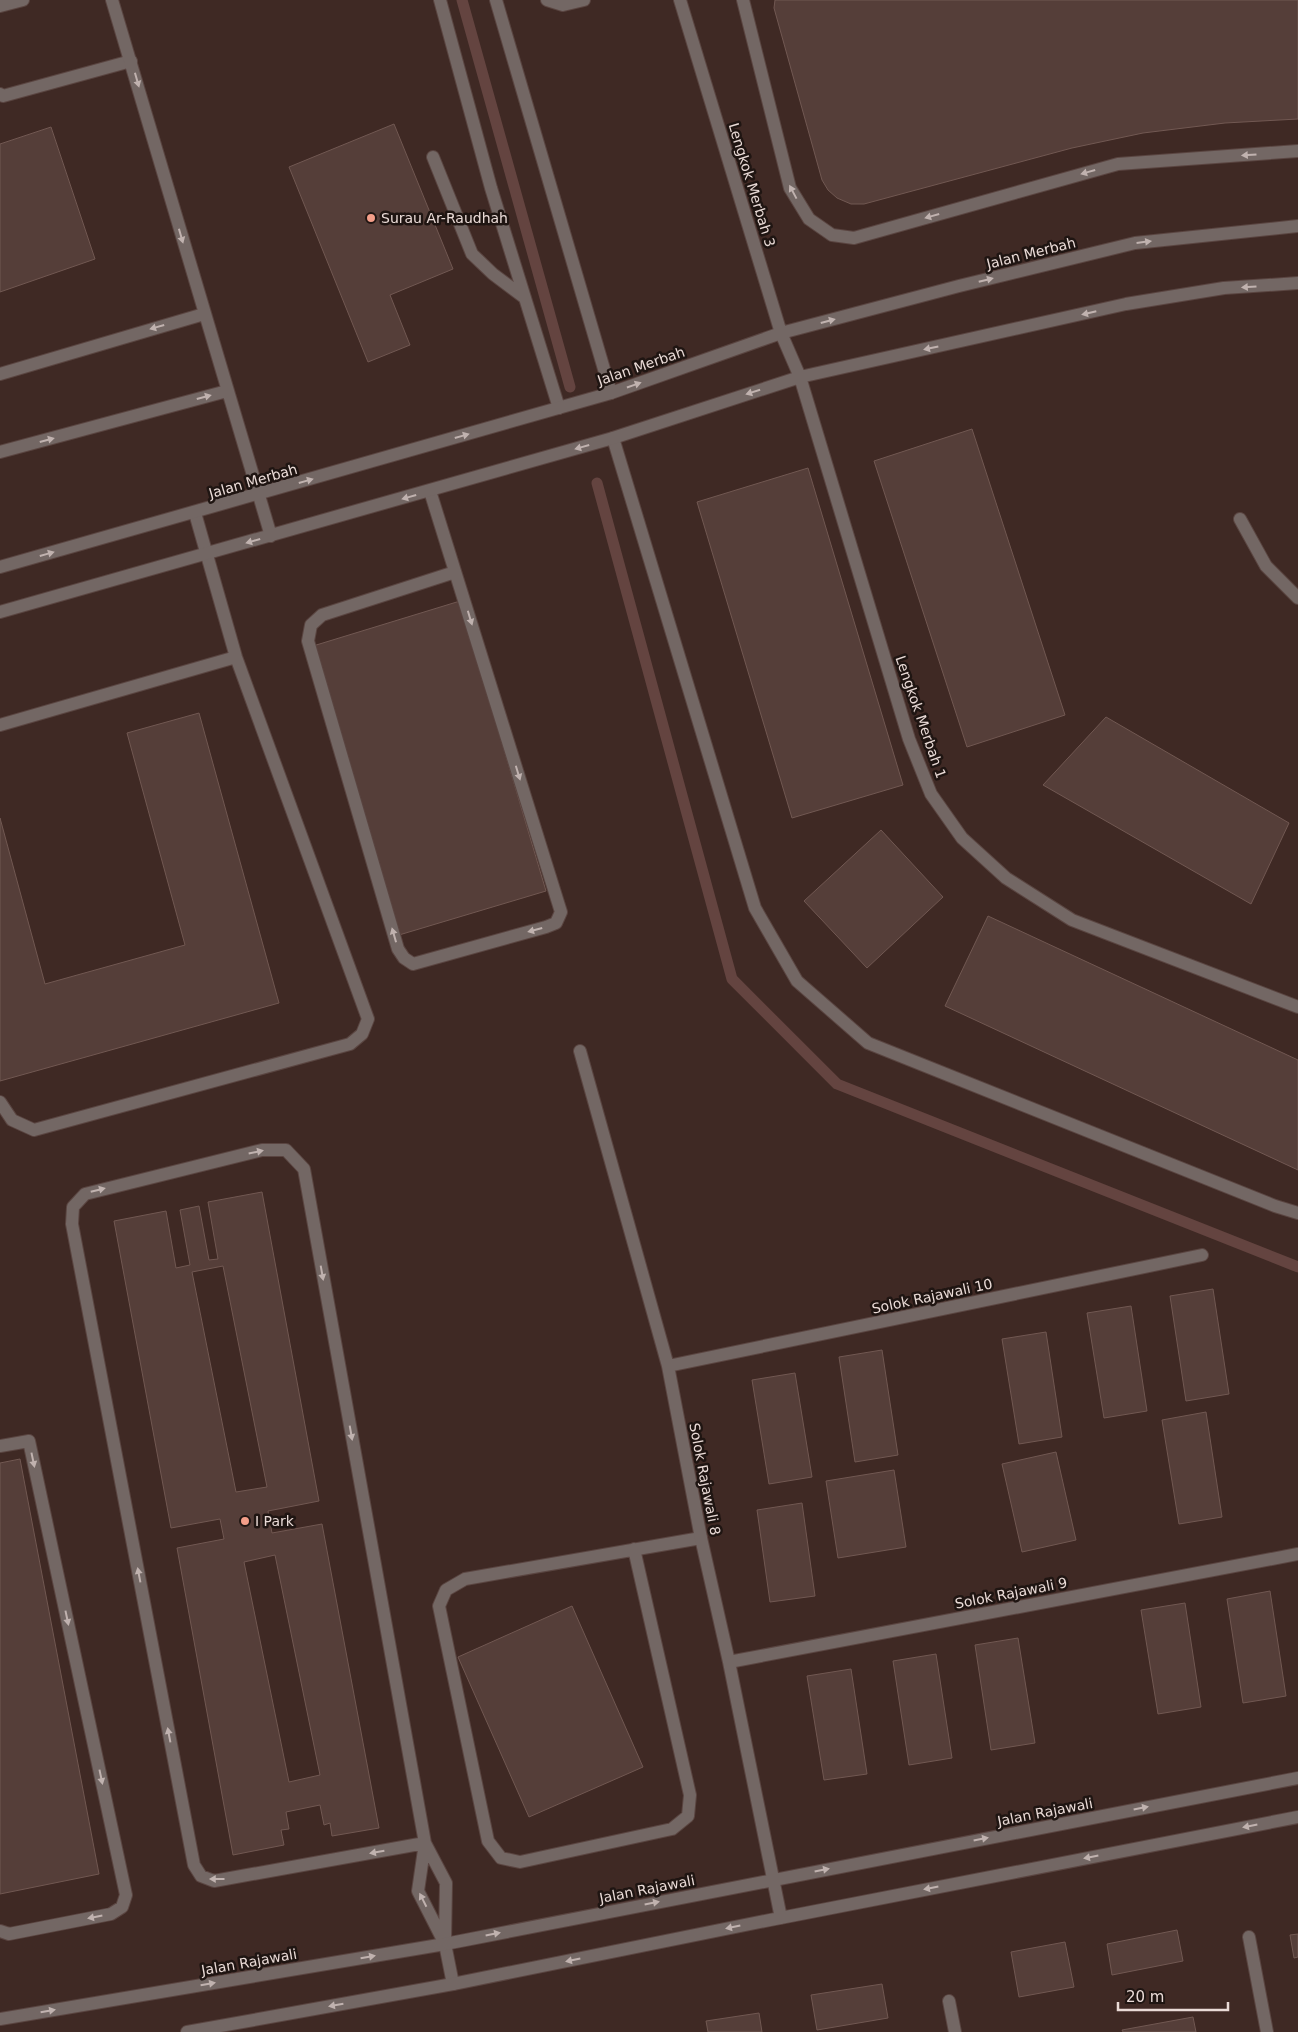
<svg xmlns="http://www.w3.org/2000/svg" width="1298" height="2032" font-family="'DejaVu Sans',sans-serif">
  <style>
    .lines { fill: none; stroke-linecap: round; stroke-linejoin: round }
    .stream { stroke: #644440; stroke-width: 11 }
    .building { fill: #553e39; stroke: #715852; fill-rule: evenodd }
    .service-casing { stroke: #5a4541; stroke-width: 14 }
    .minor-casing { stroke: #5a4541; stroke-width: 14 }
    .service { stroke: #736764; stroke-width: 12 }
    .minor { stroke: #736764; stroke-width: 12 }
    .oneway { fill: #c0b2af }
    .poi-dot { fill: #f49e89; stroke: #1f1512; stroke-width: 2 }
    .labels { text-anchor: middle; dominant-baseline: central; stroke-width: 5; stroke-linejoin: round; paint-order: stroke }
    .street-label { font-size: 14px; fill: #eadbd7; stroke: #1f1512 }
    .poi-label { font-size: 14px; fill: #eadbd7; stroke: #1f1512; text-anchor: start }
  </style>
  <rect width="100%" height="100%" fill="#3f2924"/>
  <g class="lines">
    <path class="stream" d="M462 0 570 387
      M597 483 732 979 837 1084 1298 1267"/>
  </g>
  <path class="building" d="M775 0H1298V119L1225 123 1143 133 1072 148 864 204H851L837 198 828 190 822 180 774 8Z
    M394 124 453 269 390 295 410 345 368 362 289 167Z
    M51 127 95 259 0 292V144Z
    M972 429 1065 715 967 747 874 461Z
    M808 468 903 785 792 818 697 502Z
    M460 601 546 891 399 935 313 646Z
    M199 713 279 1003 0 1081V818L45 984 185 945 127 733Z
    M1106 717 1289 823 1251 904 1043 785Z
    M881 830 943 897 867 968 804 901Z
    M988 916 1298 1060V1170L945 1006Z
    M262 1192 319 1501 268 1511 272 1533 322 1524 379 1828 332 1836 330 1823 324 1825 320 1805 286 1812 289 1829 281 1830 284 1845 233 1855 177 1548 224 1539 220 1519 171 1528 114 1221 166 1211 176 1268 190 1265 180 1210 199 1206 209 1260 218 1259 208 1202ZM223 1266 267 1487 236 1492 192 1272ZM275 1555 320 1775 289 1782 244 1562Z
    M1213 1289 1229 1394 1186 1401 1170 1296Z
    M1131 1306 1147 1411 1104 1418 1087 1313Z
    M1046 1332 1062 1437 1019 1444 1002 1339Z
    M882 1350 898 1455 855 1462 839 1357Z
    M795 1373 812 1477 769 1484 752 1380Z
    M1206 1412 1222 1517 1179 1524 1162 1420Z
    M1056 1452 1076 1540 1022 1552 1002 1464Z
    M20 1459 99 1874 0 1894V1463Z
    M894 1470 906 1547 838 1558 826 1481Z
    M802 1503 815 1596 770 1602 757 1510Z
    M1270 1591 1286 1696 1243 1703 1227 1599Z
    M1185 1603 1201 1707 1158 1714 1141 1610Z
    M572 1606 643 1767 529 1817 458 1657Z
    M1018 1638 1035 1743 991 1750 975 1645Z
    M936 1654 952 1758 909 1765 893 1661Z
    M851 1669 867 1774 824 1780 807 1676Z
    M1177 1930 1183 1961 1112 1975 1107 1944Z
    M1298 1934V1957L1294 1958 1290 1935Z
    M1065 1942 1074 1987 1019 1997 1011 1952Z
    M882 1984 888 2018 817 2030 811 1995Z
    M759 2013 762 2032H708L706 2021Z
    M1193 2017 1196 2032H1123L1122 2030Z"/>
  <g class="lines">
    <defs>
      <path id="service" d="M440 0 491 188 559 408
        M496 0 611 393
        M547 0 563 5 584 0
        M743 0 790 188 809 219 832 235 854 238 1118 164 1298 151
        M0 6 23 0
        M0 94 3 96 131 61
        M433 157 472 254 493 274 525 298
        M613 438 755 908 797 981 868 1043 1275 1206 1298 1213
        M430 491 561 912 556 923 546 927 413 964 404 958 398 949 308 641 311 625 322 615 455 572
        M0 725 236 657
        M0 1102 12 1120 34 1130 350 1044 362 1034 368 1019 236 657 195 513
        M0 1446 29 1441 126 1895 122 1907 111 1914 9 1934 0 1931
        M634 1549 690 1795 688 1816 672 1829 520 1862 501 1858 488 1841 439 1606 446 1590 465 1579 701 1538
        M425 1843 214 1881 201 1876 194 1865 72 1224 73 1207 85 1194 262 1150H286L304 1169 425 1843 418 1891 445 1944
        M425 1843 446 1883 445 1944 453 1984"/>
      <path id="minor" d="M112 0 271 536
        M680 0 781 333 800 377 909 739 931 794 962 838 1006 878 1072 920 1298 1007
        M0 374 204 314
        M0 452 227 391
        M1240 519 1266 566 1298 598
        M0 567 611 393 781 333 959 286 1135 243 1298 226
        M0 612 613 438 800 377 1126 304 1224 288 1298 283
        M580 1051 668 1366 701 1538 729 1662 781 1918
        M668 1366 1202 1255
        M729 1662 1298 1554
        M1249 1937 1267 2032
        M949 2001 955 2032
        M0 2019 445 1944 1298 1778
        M187 2032 453 1984 770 1920 1298 1817"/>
    </defs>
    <use href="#service" class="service-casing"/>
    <use href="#minor" class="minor-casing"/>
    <use href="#service" class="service"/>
    <use href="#minor" class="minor"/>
  </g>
  <defs><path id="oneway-solid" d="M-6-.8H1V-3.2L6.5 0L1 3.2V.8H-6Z" transform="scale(1.25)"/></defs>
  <g class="oneway">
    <use href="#oneway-solid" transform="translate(137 80) rotate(74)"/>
    <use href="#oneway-solid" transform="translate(1249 155) rotate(176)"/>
    <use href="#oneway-solid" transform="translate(1088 172) rotate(164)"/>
    <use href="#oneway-solid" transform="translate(793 192) rotate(-118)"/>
    <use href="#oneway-solid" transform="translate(932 216) rotate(164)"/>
    <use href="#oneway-solid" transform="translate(181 236) rotate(74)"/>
    <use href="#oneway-solid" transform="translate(1144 242) rotate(-7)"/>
    <use href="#oneway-solid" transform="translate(986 280) rotate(-14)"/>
    <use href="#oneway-solid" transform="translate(1249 287) rotate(176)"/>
    <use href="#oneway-solid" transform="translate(1089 313) rotate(167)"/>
    <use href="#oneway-solid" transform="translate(828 321) rotate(-15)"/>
    <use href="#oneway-solid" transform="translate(157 327) rotate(164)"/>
    <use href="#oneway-solid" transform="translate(931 348) rotate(168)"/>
    <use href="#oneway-solid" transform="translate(634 385) rotate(-19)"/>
    <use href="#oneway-solid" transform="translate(753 392) rotate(162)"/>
    <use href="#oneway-solid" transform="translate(204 397) rotate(-15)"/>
    <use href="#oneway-solid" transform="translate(462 436) rotate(-16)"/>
    <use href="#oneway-solid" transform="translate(47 440) rotate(-15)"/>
    <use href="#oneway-solid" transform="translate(582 447) rotate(164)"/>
    <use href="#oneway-solid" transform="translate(306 481) rotate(-16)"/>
    <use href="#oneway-solid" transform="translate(409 497) rotate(164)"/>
    <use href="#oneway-solid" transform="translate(253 541) rotate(164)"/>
    <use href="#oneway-solid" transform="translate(47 554) rotate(-16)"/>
    <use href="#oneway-solid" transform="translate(470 618) rotate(73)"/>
    <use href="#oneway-solid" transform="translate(518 773) rotate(73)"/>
    <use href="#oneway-solid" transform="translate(535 930) rotate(165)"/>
    <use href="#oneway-solid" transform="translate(394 935) rotate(-106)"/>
    <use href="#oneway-solid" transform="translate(256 1152) rotate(-12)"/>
    <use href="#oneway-solid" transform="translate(98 1190) rotate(-14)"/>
    <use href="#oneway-solid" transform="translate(322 1273) rotate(80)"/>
    <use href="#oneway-solid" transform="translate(351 1433) rotate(80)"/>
    <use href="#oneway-solid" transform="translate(33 1460) rotate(78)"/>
    <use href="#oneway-solid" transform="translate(139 1575) rotate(-101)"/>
    <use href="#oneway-solid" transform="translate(67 1618) rotate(78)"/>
    <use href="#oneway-solid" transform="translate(169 1735) rotate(-101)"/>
    <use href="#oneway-solid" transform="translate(101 1777) rotate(78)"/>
    <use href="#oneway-solid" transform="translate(1141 1808) rotate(-11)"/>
    <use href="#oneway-solid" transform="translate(1250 1826) rotate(169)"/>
    <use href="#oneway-solid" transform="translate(981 1839) rotate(-11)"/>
    <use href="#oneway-solid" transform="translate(377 1852) rotate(170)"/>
    <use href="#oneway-solid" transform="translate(1091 1857) rotate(169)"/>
    <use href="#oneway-solid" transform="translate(822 1870) rotate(-11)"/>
    <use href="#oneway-solid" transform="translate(217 1879) rotate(-180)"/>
    <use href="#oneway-solid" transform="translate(931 1888) rotate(169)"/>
    <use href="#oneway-solid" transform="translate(423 1900) rotate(-117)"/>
    <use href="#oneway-solid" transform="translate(652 1903) rotate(-11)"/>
    <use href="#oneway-solid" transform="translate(95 1917) rotate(169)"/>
    <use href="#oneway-solid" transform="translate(733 1927) rotate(168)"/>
    <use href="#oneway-solid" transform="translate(493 1934) rotate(-11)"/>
    <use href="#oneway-solid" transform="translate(368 1957) rotate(-10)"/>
    <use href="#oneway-solid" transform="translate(573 1960) rotate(168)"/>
    <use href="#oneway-solid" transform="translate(208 1984) rotate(-10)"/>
    <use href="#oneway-solid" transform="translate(336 2005) rotate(170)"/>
    <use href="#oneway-solid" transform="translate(48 2011) rotate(-10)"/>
  </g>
  <g class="poi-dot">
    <circle cx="371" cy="218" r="5"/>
    <circle cx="245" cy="1521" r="5"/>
  </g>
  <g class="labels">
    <g class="street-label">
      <text transform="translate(752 185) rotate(73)">Lengkok Merbah 3</text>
      <text transform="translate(1031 253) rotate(-14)">Jalan Merbah</text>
      <text transform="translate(641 366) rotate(-19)">Jalan Merbah</text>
      <text transform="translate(253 481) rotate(-16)">Jalan Merbah</text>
      <text transform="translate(921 717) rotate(71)">Lengkok Merbah 1</text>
      <text transform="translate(932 1296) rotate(-12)">Solok Rajawali 10</text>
      <text transform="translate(705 1479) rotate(79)">Solok Rajawali 8</text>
      <text transform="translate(1011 1593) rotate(-11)">Solok Rajawali 9</text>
      <text transform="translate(1045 1812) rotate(-11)">Jalan Rajawali</text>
      <text transform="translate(647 1889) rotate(-11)">Jalan Rajawali</text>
      <text transform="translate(249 1962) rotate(-10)">Jalan Rajawali</text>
    </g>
    <g class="poi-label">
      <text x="381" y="218">Surau Ar-Raudhah</text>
      <text x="255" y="1521">I Park</text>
    </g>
  </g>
  <path d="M1118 2002v8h110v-8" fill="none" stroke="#eadbd7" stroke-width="2.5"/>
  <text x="1126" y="2002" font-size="15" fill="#eadbd7" stroke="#1f1512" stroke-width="4" paint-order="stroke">20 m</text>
</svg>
